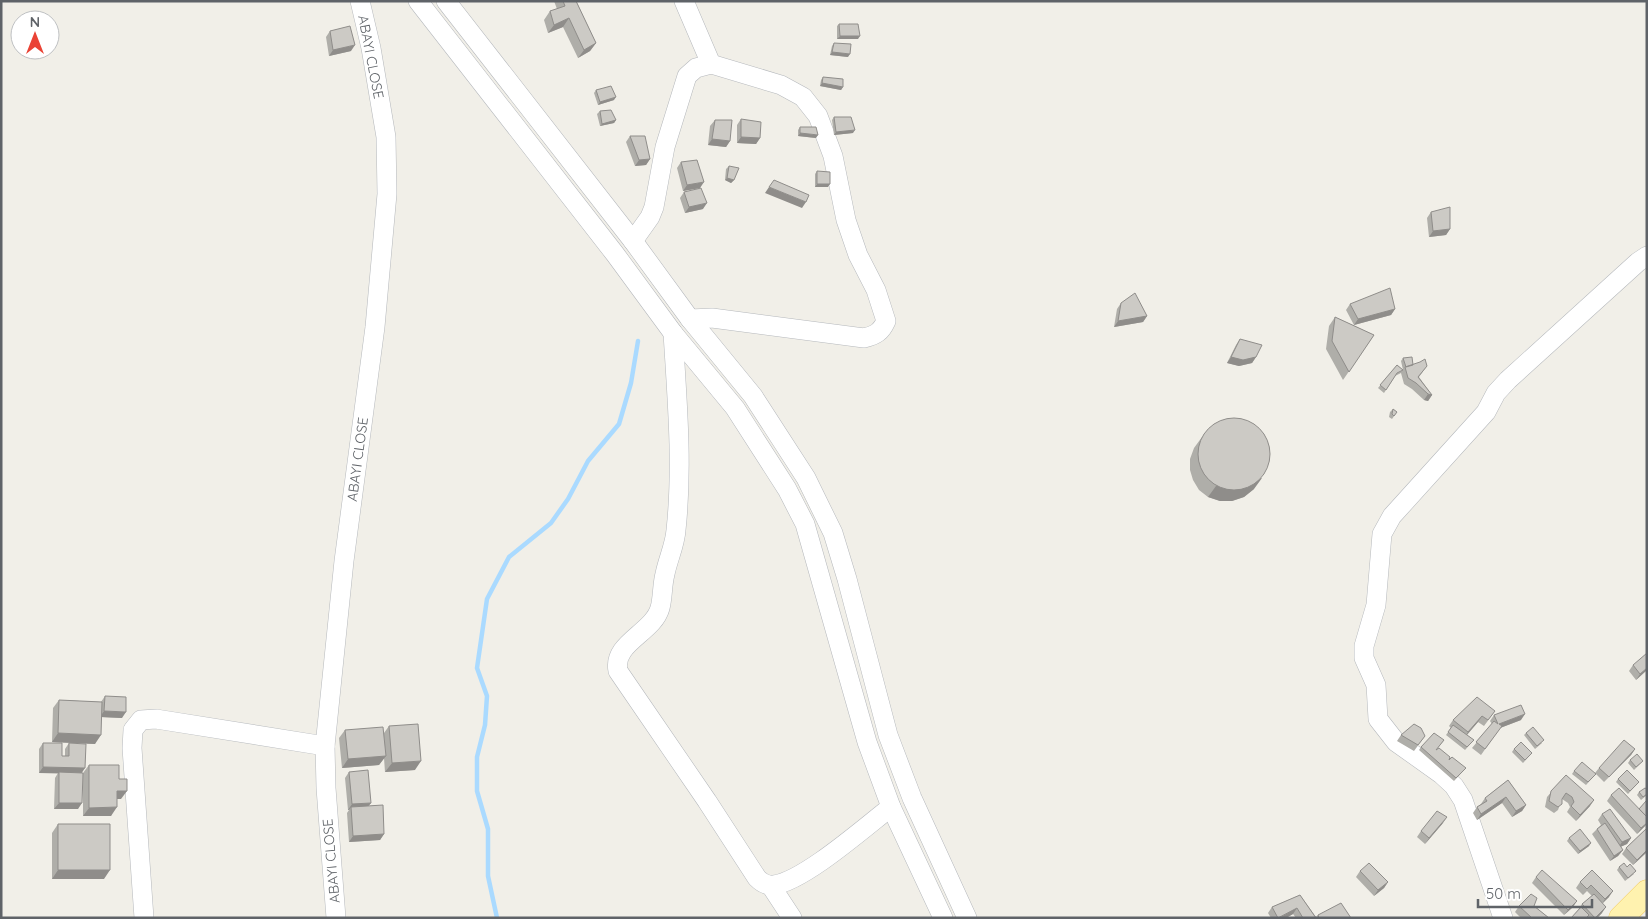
<svg xmlns="http://www.w3.org/2000/svg" width="1648" height="919" font-family="Quicksand,sans-serif">
  <style>
    .lines { fill: none; stroke-linecap: round; stroke-linejoin: round }
    .stream { stroke: #aadaff; stroke-width: 4.5 }
    .minor-casing { stroke: #b5b8bc; stroke-width: 20 }
    .major-casing { stroke: #f2c960; stroke-width: 25 }
    .minor { stroke: #fff; stroke-width: 19 }
    .major { stroke: #fff2af; stroke-width: 24 }
    .wall { fill: #afaea9 }
    .shaded-wall { fill: #8f8d8a }
    .building { fill: #cccac5; stroke: #8f8d8a }
    .labels { text-anchor: middle; dominant-baseline: central; stroke-width: 4; stroke-linejoin: round; paint-order: stroke }
    .street-label { font-size: 14px; fill: #5f6368; stroke: #fff }
  </style>
  <rect width="100%" height="100%" fill="#f1efe8"/>
  <g class="lines">
    <path class="stream" d="M497 918 488 876V829L477 791V757L485 725 487 696 477 668 487 599 509 557 551 523 568 499 588 461 619 424 631 383 638 341"/>
    <defs>
      <g id="minor">
        <path d="M418 1 615 254 673 333 735 408 787 489 805 524 867 742 891 807 943 918"/>
        <path d="M446 1 633 241 690 319 753 396 806 478 833 533 847 579 888 735 912 798 967 918"/>
        <path d="M684 1 711 64"/>
        <path d="M633 241 650 217 654 207 665 147 687 76 696 68 711 64 781 85 803 97 818 116 833 156 846 220 858 255 876 290 886 321C881 332 876 335 864 338L712 318 690 319"/>
        <path d="M673 333C677 398 683 465 676 530 675 545 668 559 665 574 662 585 663 597 660 608 653 633 612 643 618 671L707 801 757 878C762 883 767 886 774 885 804 881 865 827 891 807"/>
        <path d="M771 886 792 918"/>
        <path d="M144 918 132 748 133 730 141 720 156 719 325 746"/>
        <path id="s1" d="M336 918 326 788 325 746 344 561 375 327 387 194 386 137 371 48 360 1"/>
        <path d="M1503 918 1463 800 1454 786 1441 774 1396 742 1378 719 1376 685 1364 658V646L1376 605 1382 534 1392 516 1486 412 1496 393 1508 380 1638 262 1647 256"/>
      </g>
      <path id="major" d="M1621 918 1647 892"/>
    </defs>
    <use href="#minor" class="minor-casing"/>
    <use href="#major" class="major-casing"/>
    <use href="#minor" class="minor"/>
    <use href="#major" class="major"/>
  </g>
  <path class="wall" d="M554 1H576L596 43 590 51 578 58 563 27 548 33 544 20 550 11 557 9Z
    M839 24 858 39H837V26Z
    M330 31 351 51 329 56 326 37Z
    M834 43 848 57 830 55 832 46Z
    M823 77 843 87 841 90 820 86 821 80Z
    M596 90 614 100 598 105 594 93Z
    M600 111 616 120 614 123 600 126 597 114Z
    M834 117 853 133 834 135 832 120Z
    M741 119 760 138 756 144 737 143V125Z
    M715 120 730 141 726 147 708 145 710 126Z
    M800 127 816 138 798 136V130Z
    M630 136 650 159 646 165 635 166 626 142Z
    M681 162 700 188 683 191 677 168Z
    M729 166 734 180 731 183 725 180 726 169Z
    M817 171 828 187H815V174Z
    M684 192 703 209 685 213 680 198Z
    M1431 212 1450 229 1446 235 1429 237 1427 218Z
    M1121 303 1147 316 1143 322 1114 327 1117 309Z
    M1350 304 1395 309 1391 315 1354 325 1346 310Z
    M1335 317 1374 335 1343 380 1326 349 1329 326Z
    M1240 339 1256 357 1252 363 1239 366 1227 363 1236 345Z
    M1403 358 1413 365 1427 366 1419 377 1432 395 1428 401 1424 400 1412 389 1404 384 1401 373 1395 376 1384 393 1378 388 1397 365 1403 370 1401 361Z
    M1393 409 1397 412 1392 419 1389 417 1390 412Z
    M1202 437 1254 489 1244 497 1232 501H1220L1208 497 1199 490 1193 480 1190 470V459L1194 448Z
    M1633 665 1647 670 1636 680 1629 671Z
    M105 696 122 718 102 717 95 744 52 742 53 708 59 700 101 702Z
    M1495 711 1484 726 1478 722 1467 735 1474 740 1465 750 1446 735 1451 728 1449 726 1453 720Z
    M1494 715 1521 720 1500 728 1481 755 1472 748 1492 724 1490 721Z
    M389 726 415 770 385 772 384 758 379 765 342 768 339 738 345 730 384 733Z
    M1526 733 1542 743 1535 749 1524 735Z
    M1401 735 1425 736 1414 751 1397 741Z
    M1444 740 1437 749 1449 760 1466 768 1454 781 1419 750 1421 747Z
    M43 743 62 756H65V749L69 743 82 773 78 809H54L55 778 58 773H39V749Z
    M1514 749 1532 753 1523 763 1512 752Z
    M1635 749 1631 755 1604 782 1596 774 1586 785 1572 774 1574 771 1595 773 1599 768Z
    M1630 760 1643 761 1634 770 1628 763Z
    M89 765 119 779 121 799H117L111 816H83V773Z
    M349 772 371 803 368 806 384 834 380 840 349 842 347 813 349 810H348L345 778Z
    M1566 775 1590 806 1576 821 1567 812 1570 807 1568 803 1562 799 1558 810 1554 813 1545 807 1547 797Z
    M1618 779 1639 782 1628 794 1616 782Z
    M1508 780 1526 805 1522 811 1512 817 1502 803 1477 820 1473 813 1477 807 1481 804 1485 798Z
    M1647 789V795L1641 800 1637 795 1639 792Z
    M1611 795 1639 809 1647 801V824L1637 834 1607 801Z
    M1602 814 1631 838 1627 844 1620 847 1623 850 1618 856 1610 861 1592 834 1601 825 1598 820Z
    M1443 823 1425 844 1417 837 1421 831Z
    M58 824 104 879H52V833Z
    M1647 828V852L1633 865 1622 854 1626 848Z
    M1569 838 1589 846 1578 854 1567 841Z
    M1619 867 1634 874 1625 881 1617 870Z
    M1592 870 1609 897 1602 903V913L1597 918H1571L1578 910 1582 904 1592 896 1587 891 1583 895 1576 888 1580 882Z
    M1360 871 1388 882 1384 888 1374 896 1356 877Z
    M1536 877 1573 907 1564 915 1532 883Z
    M1300 895 1316 917 1318 915 1351 918H1296L1293 914 1286 918H1271L1268 913 1272 907Z
    M1519 906H1534L1549 918H1521L1515 912Z"/>
  <path class="shaded-wall" d="M569 18 563 27 548 33 554 25Z
    M840 36H860L858 39H837Z
    M596 43 590 51 578 58 584 50Z
    M355 45 351 51 329 56 333 50Z
    M832 52 850 54 848 57 830 55Z
    M822 83 843 87 841 90 820 86Z
    M616 97 614 100 598 105 600 102Z
    M616 120 614 123 600 126 602 124Z
    M855 130 853 133 834 135 836 132Z
    M800 133 818 135 816 138 798 136Z
    M741 137 760 138 756 144 737 143Z
    M712 139 730 141 726 147 708 145Z
    M650 159 646 165 635 166 639 160Z
    M727 178 734 180 731 183 725 180Z
    M704 182 700 188 683 191 687 185Z
    M817 184H830L828 187H815Z
    M769 187 806 202 802 208 765 193Z
    M707 203 703 209 685 213 689 207Z
    M1450 229 1446 235 1429 237 1433 231Z
    M1395 309 1391 315 1354 325 1358 319Z
    M1147 316 1143 322 1114 327 1118 321Z
    M1231 357H1256L1252 363 1239 366 1227 363Z
    M1428 394 1432 395 1428 401 1424 400Z
    M1262 478 1254 489 1244 497 1232 501H1220L1208 497 1216 486Z
    M1647 668V670L1636 680 1640 674Z
    M104 711 126 712 122 718 100 717Z
    M1525 714 1521 720 1500 728 1481 755 1500 728 1499 724Z
    M1482 716 1478 722 1464 738 1468 732Z
    M58 733 101 735 95 744 52 742Z
    M1635 749 1631 755 1604 782 1609 777Z
    M386 756 379 765 342 768 348 759Z
    M421 761 415 770 385 772 392 763Z
    M43 767 85 768 81 774 39 773Z
    M117 791H127L121 799H111Z
    M1506 797 1502 803 1477 820 1481 814Z
    M1594 800 1590 806 1576 821 1580 815Z
    M59 803H82L78 809H54Z
    M371 803 367 808 351 807 349 810H348L352 804Z
    M1526 805 1522 811 1512 817 1516 811Z
    M117 807 111 816H83L89 808Z
    M1447 817 1443 823 1425 844 1429 838Z
    M1647 823 1645 826 1637 834 1641 828Z
    M384 834 380 840 349 842 353 836Z
    M1631 838 1627 844 1618 848 1622 842Z
    M1591 843 1589 846 1578 854 1580 851Z
    M1623 850 1618 856 1610 861 1614 856Z
    M1647 850V852L1633 865 1637 860Z
    M58 870H110L104 879H52Z
    M1388 882 1384 888 1374 896 1378 890Z
    M1613 891 1609 897 1601 905 1605 899Z
    M1577 901 1573 907 1564 915 1568 910Z
    M1606 907 1602 913 1597 918H1595Z
    M1297 908 1293 914 1286 918H1279Z"/>
  <path class="building" d="M563 1H576L596 43 584 50 569 18 554 25 550 11 565 6Z
    M839 24H858L860 36H840Z
    M350 26 355 45 333 50 330 31Z
    M834 43 851 44 850 54 832 52Z
    M823 77 843 79V87L822 83Z
    M611 86 616 97 600 102 596 90Z
    M611 110 616 120 602 124 600 111Z
    M834 117H851L855 130 836 132Z
    M741 119 761 122 760 138 741 137Z
    M715 120H732L730 141 712 139Z
    M800 127H816L818 135 800 133Z
    M630 136H645L650 159 639 160Z
    M697 160 704 182 687 185 681 162Z
    M729 166 739 168 734 180 727 178Z
    M817 171 830 172V184H817Z
    M774 180 809 195 806 202 769 187Z
    M701 188 707 203 689 207 684 192Z
    M1450 207V229L1433 231 1431 212Z
    M1390 288 1395 309 1358 319 1350 304Z
    M1135 293 1147 316 1118 321 1121 303Z
    M1335 317 1374 335 1349 372 1332 341Z
    M1240 339 1262 345 1256 357 1243 360 1231 357Z
    M1412 357 1413 365 1406 367 1403 358Z
    M1425 359 1427 366 1418 377 1432 395 1428 394 1416 383 1408 378 1405 367 1420 362Z
    M1397 365 1403 370 1397 373 1386 390 1380 385Z
    M1393 409 1397 412 1394 416 1392 414Z
    M1198 454a36 36 0 1 1 72 0a36 36 0 1 1-72 0Z
    M1647 653V668L1640 674 1633 665Z
    M105 696 126 697V712L104 711Z
    M1477 697 1495 711 1488 720 1482 716 1468 732 1453 720Z
    M59 700 102 702 101 735 58 733Z
    M1521 705 1525 714 1499 724 1502 726 1485 749 1476 742 1494 721 1498 724 1494 715Z
    M418 724 421 761 392 763 389 726Z
    M1414 724 1421 728 1425 736 1418 745 1401 735Z
    M1453 725 1474 740 1467 747 1448 732Z
    M383 727 386 756 348 759 345 730Z
    M1533 727 1544 740 1537 746 1526 733Z
    M1434 733 1444 740 1436 750 1439 748 1450 757 1449 760 1452 757 1466 768 1456 778 1421 747Z
    M1624 740 1635 749 1609 777 1599 768Z
    M1521 742 1532 753 1525 760 1514 749Z
    M43 743H62V756H69V743L86 744 85 768 43 767Z
    M1637 754 1643 761 1636 767 1630 760Z
    M1582 762 1596 774 1588 782 1574 771Z
    M89 765H119V779H127V791H117V807L89 808Z
    M368 770 371 803 352 804 349 772Z
    M1627 770 1639 782 1630 791 1618 779Z
    M59 772 83 773 82 803H59Z
    M1566 775 1594 800 1580 815 1571 806 1574 802 1572 797 1566 793 1562 799V804L1558 807 1549 801 1551 791Z
    M1508 780 1526 805 1516 811 1506 797 1481 814 1477 807 1487 801 1485 798Z
    M1619 788 1647 817V823L1641 828 1611 795Z
    M1645 788 1647 789V794L1643 797 1639 792Z
    M1646 801H1647V817L1639 809Z
    M383 805 384 834 353 836 351 807Z
    M1610 809 1631 838 1622 842 1602 814Z
    M1437 811 1447 817 1429 838 1421 831Z
    M1605 823 1623 850 1614 856 1597 829Z
    M58 824H110V870H58Z
    M1647 828V850L1637 860 1626 848Z
    M1580 829 1591 843 1580 851 1569 838Z
    M1369 863 1388 882 1378 890 1360 871Z
    M1624 863 1627 867 1630 864 1636 871 1628 878 1619 867Z
    M1542 870 1577 901 1568 910 1536 877Z
    M1592 870 1613 891 1605 899 1591 885 1587 889 1580 882Z
    M1531 894 1537 898 1534 906 1549 918H1532L1519 906Z
    M1594 894 1606 907 1595 918 1582 904Z
    M1300 895 1316 918H1303L1297 908 1278 918 1272 907Z
    M1341 903 1351 918H1319L1318 915Z
    M1581 907 1589 915 1586 918H1571Z"/>
  <g class="labels">
    <g class="street-label">
      <text transform="translate(371 57) rotate(79)">ABAYI CLOSE</text>
      <text stroke="none"><textPath href="#s1" startOffset="461">ABAYI CLOSE</textPath></text>
      <text transform="translate(331 861) rotate(-95)">ABAYI CLOSE</text>
    </g>
  </g>
  <rect width="1648" height="919" fill="none" stroke="#5f6368" stroke-width="5"/>
  <g transform="translate(35 35)"><circle r="24" fill="#ffffff" stroke="#bfc1c3"/>
  <path d="M0-4L9 19L0 12L-9 19Z" fill="#ea4335"/>
  <text y="-8" font-size="14" font-weight="bold" text-anchor="middle" fill="#5f6368">N</text>
  </g>
  <path d="M1478 899v8h114v-8" fill="none" stroke="#5f6368" stroke-width="2.5"/>
  <text x="1486" y="899" font-size="15" fill="#5f6368" stroke="#ffffff" stroke-width="4" paint-order="stroke">50 m</text>
</svg>
